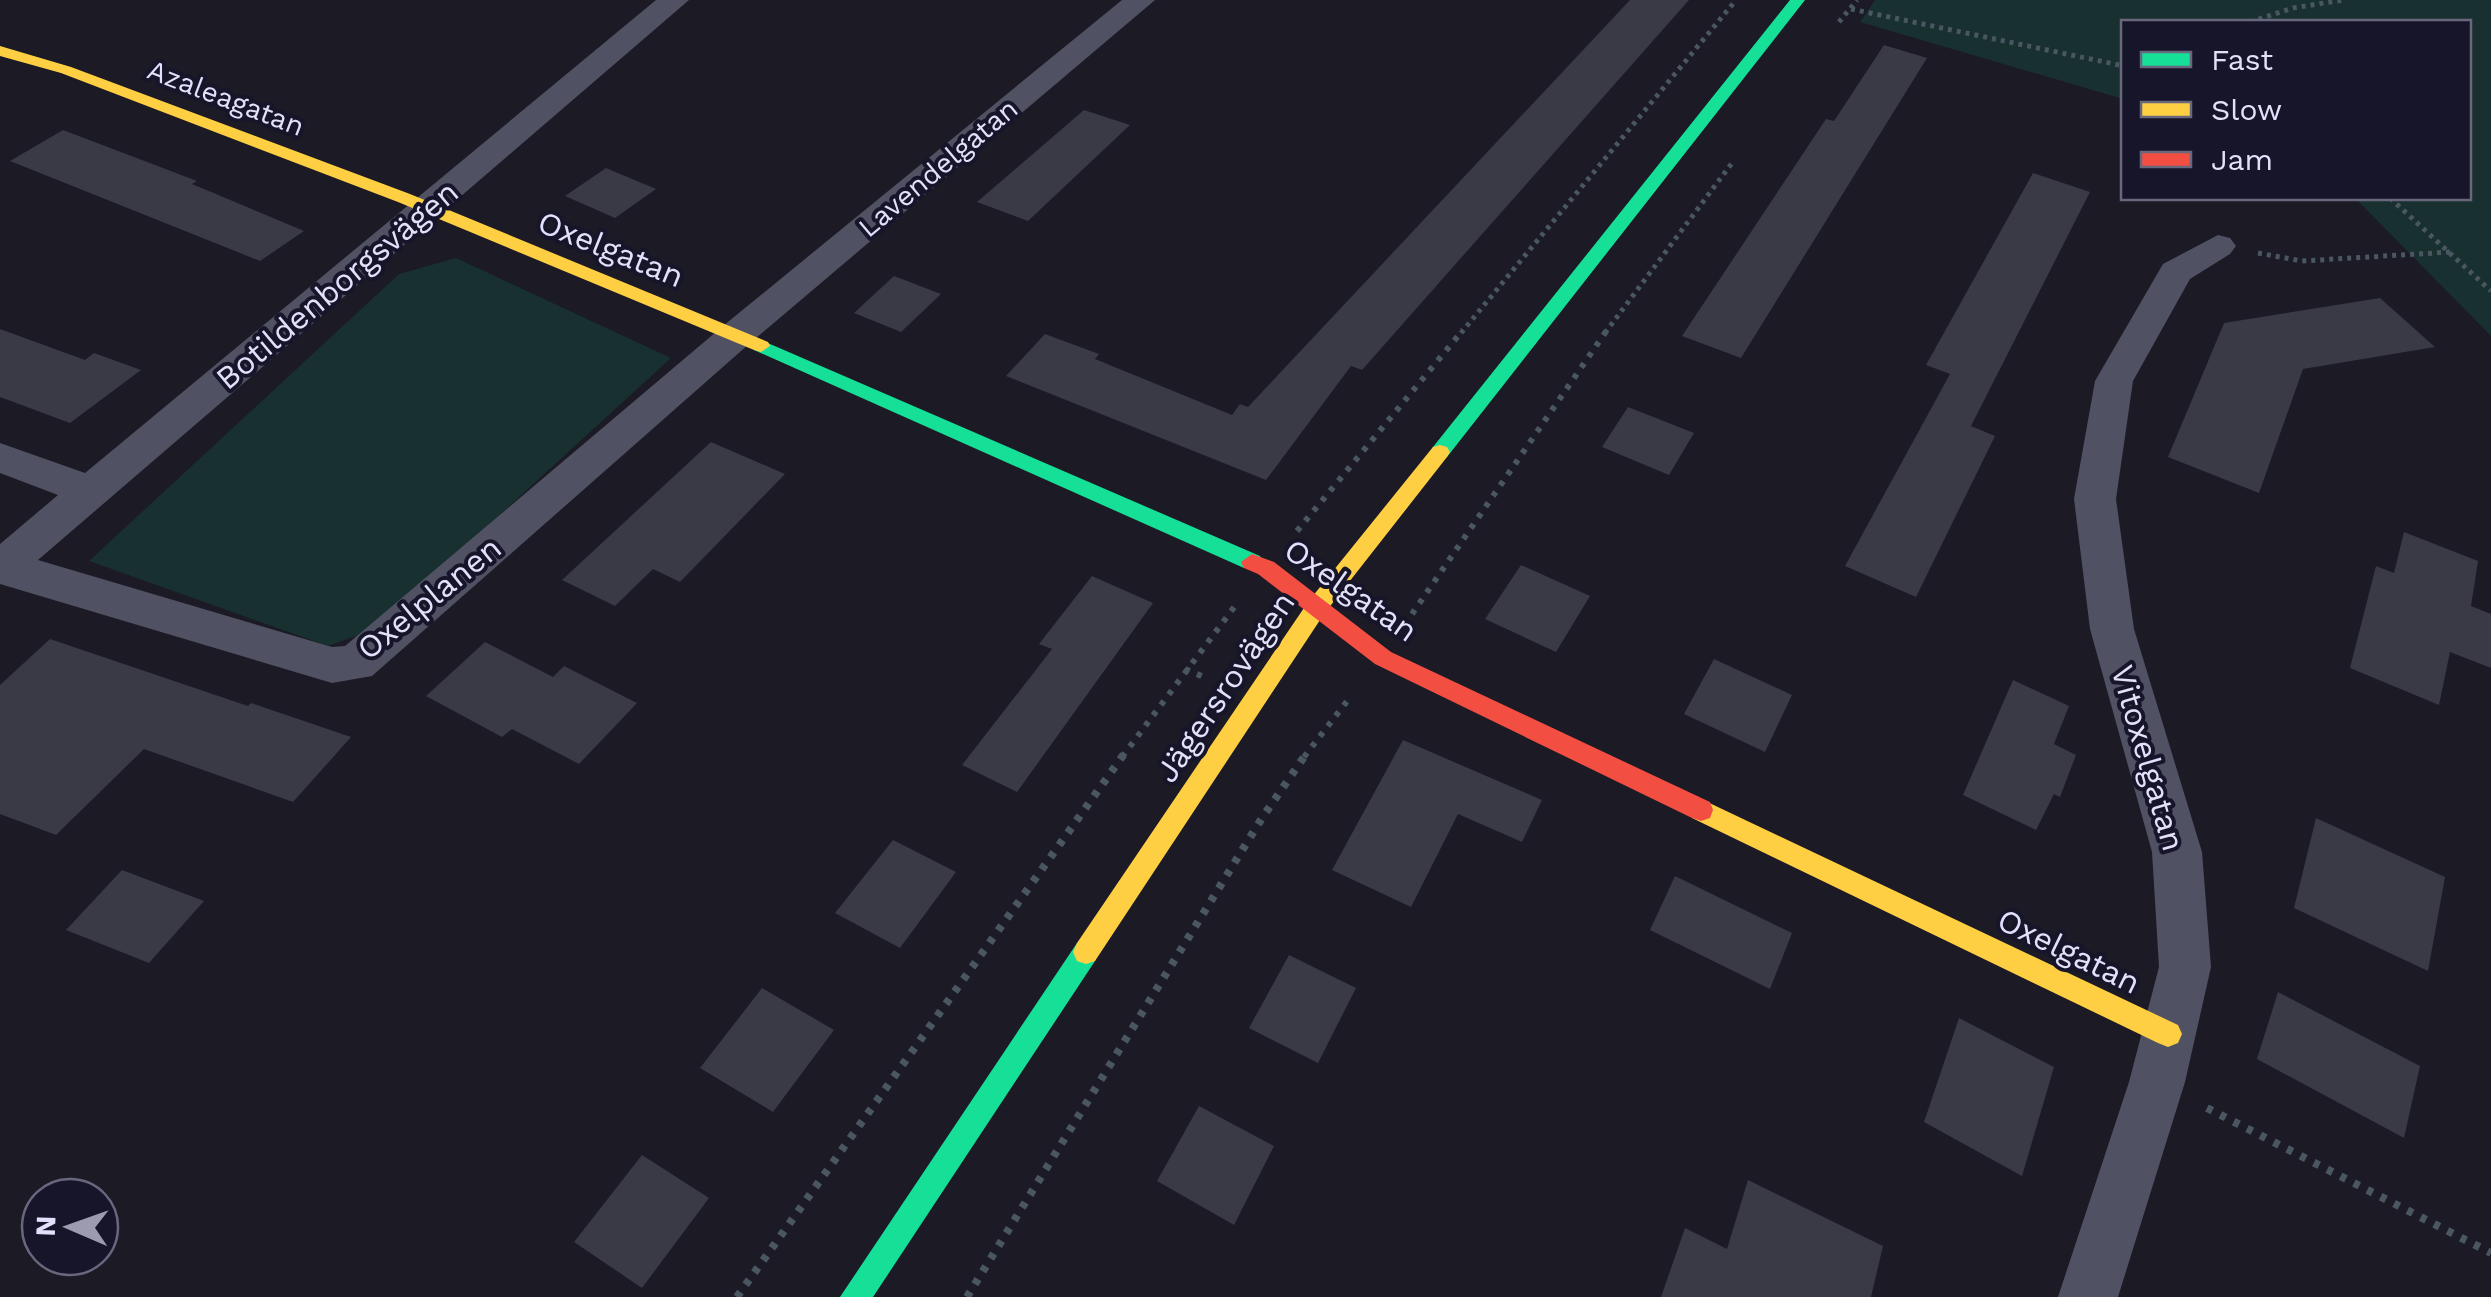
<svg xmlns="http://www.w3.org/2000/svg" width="2491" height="1297" font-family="'Work Sans',sans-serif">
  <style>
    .green { fill: #18302f }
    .building { fill: #3a3946 }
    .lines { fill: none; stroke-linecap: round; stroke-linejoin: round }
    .path-far2 { stroke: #4a5660; stroke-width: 5; stroke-dasharray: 4 5; stroke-linecap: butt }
    .path-far1 { stroke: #4a5660; stroke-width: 6; stroke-dasharray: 5 8; stroke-linecap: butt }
    .path { stroke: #4a5660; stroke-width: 8; stroke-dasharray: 6 9; stroke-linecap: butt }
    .street { fill: #515164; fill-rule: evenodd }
    .fast { fill: #16e098; fill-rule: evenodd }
    .slow { fill: #ffcf43; fill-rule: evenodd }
    .jam { fill: #f24e42; fill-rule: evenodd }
    .labels { text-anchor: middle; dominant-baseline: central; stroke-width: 8; stroke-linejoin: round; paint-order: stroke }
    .far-street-label { font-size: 28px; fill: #e2e1fb; stroke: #17152a }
    .street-label { font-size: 32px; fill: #e2e1fb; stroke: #17152a }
  </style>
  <rect width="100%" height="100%" fill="#1b1a25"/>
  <path class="green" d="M1875 0H2491V336L2355 198H2468V22H2124L2123 99 1860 22Z
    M456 258 671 358 375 629 328 646 89 561 399 274Z"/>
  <path class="building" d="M1630 0H1689L1362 370 1351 366 1266 480 1006 376 1045 334 1099 354 1095 359 1232 415 1240 404 1248 407Z
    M1884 45 1927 58 1741 358 1682 336 1826 119 1834 121Z
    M1084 110 1130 125 1028 221 977 202Z
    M63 130 197 181 192 184 304 231 260 261 10 161Z
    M606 168 656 189 615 218 565 196Z
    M2033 173 2090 192 1971 426 1995 436 1916 597 1845 566 1950 374 1926 365Z
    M894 276 941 294 901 332 854 313Z
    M2380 298 2435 347 2303 369 2259 493 2168 457 2224 323Z
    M0 329 85 360 94 353 141 370 70 423 0 397Z
    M1628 407 1694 433 1669 475 1602 447Z
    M711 442 785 474 680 582 653 569 615 606 562 580Z
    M2404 532 2478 561 2471 606 2491 614V668L2450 652 2439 705 2350 668 2376 566 2394 573Z
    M1521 565 1590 596 1556 652 1485 619Z
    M1092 576 1153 603 1017 792 962 765 1052 649 1039 644Z
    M50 639 248 706 251 703 351 737 293 802 144 749 56 835 0 814V685Z
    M485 642 553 677 564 666 637 703 579 764 512 729 502 737 426 696Z
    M1714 659 1792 695 1765 752 1684 714Z
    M2013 680 2069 706 2054 744 2076 755 2060 797 2054 794 2036 830 1963 795Z
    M1403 740 1542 800 1522 842 1458 814 1411 907 1332 870Z
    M2316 818 2445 877 2428 971 2294 908Z
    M893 840 956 872 900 948 835 913Z
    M122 870 204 901 149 963 66 930Z
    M1675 876 1792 933 1770 989 1650 930Z
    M1289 955 1356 988 1318 1063 1249 1028Z
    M762 988 834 1030 773 1112 700 1068Z
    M2278 992 2420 1066 2404 1138 2257 1059Z
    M1959 1018 2054 1067 2022 1176 1924 1122Z
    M1199 1106 1274 1146 1234 1225 1157 1181Z
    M642 1155 709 1198 642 1288 574 1242Z
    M1748 1180 1883 1246 1871 1297H1661L1685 1228 1727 1249Z"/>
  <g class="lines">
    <path class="path-far2" d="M1851 9 2124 66
      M1839 22 1857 0
      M2250 22 2293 8 2343 0
      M2390 198 2491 291
      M2258 253 2302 261 2451 252
      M1461 333 1736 0
      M1605 333 1732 163"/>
    <path class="path-far1" d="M1297 531 1463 330
      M1412 614 1607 330
      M1185 669 1206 678
      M1122 757 1235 606
      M1304 757 1351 696"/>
    <path class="path" d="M2207 1108 2491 1253
      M737 1297 1124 754
      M967 1297 1262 818 1306 754"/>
    <path class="street" d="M656 0H689L38 560 332 647 345 646 723 326 1122 0H1155L749 344 372 676 332 683 0 584V544L58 495 0 473V443L85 473Z
      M2218 235 2230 238 2236 246 2230 254 2190 279 2133 381 2116 499 2134 629 2202 852 2211 967 2185 1082 2118 1297H2058L2129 1082 2159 967 2152 852 2090 629 2074 499 2095 381 2163 264Z"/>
    <path class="fast" d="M1790 0H1805L1447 457H1433L1430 452 1433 447Z
      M761 340 1260 556 1263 562 1260 568H1244L754 350V342Z
      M1086 940 1095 943 1099 952 1095 961 873 1297H840L1077 943Z"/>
    <path class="slow" d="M0 46 71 67 410 194 768 342 770 346 761 352 754 350 398 202 61 73 0 56Z
      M1440 445 1447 447 1450 452 1447 457 1324 614 1095 961 1086 964 1077 961 1073 952 1077 943 1308 602 1433 447Z
      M1701 799 2178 1025 2182 1034 2178 1043 2168 1047 2158 1043 1692 818 1689 810 1692 802Z"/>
    <path class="jam" d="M1252 554 1274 562 1391 652 1710 802 1713 810 1710 818 1701 821 1692 818 1375 664 1258 574 1244 568 1241 562Z"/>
  </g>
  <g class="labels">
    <g class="far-street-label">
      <text transform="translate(226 98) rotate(21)">Azaleagatan</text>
      <text transform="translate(938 168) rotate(-40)">Lavendelgatan</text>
    </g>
    <g class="street-label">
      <text transform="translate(611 249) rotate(22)">Oxelgatan</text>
      <text transform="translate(337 285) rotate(-40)">Botildenborgsvägen</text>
      <text transform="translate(1351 590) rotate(35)">Oxelgatan</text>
      <text transform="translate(429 598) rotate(-39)">Oxelplanen</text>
      <text transform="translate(1225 687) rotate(-56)">Jägersrovägen</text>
      <text transform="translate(2148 758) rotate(74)">Vitoxelgatan</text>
      <text transform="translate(2069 951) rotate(26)">Oxelgatan</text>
    </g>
  </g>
  <rect x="2121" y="20" width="350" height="180" fill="#17152a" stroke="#68677e" stroke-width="2.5"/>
  <rect x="2141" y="52" width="50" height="15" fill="#16e098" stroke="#68677e" stroke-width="2.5"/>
  <text x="2211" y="70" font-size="30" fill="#e2e1fb">Fast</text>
  <rect x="2141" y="102" width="50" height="15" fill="#ffcf43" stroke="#68677e" stroke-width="2.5"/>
  <text x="2211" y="120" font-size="30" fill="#e2e1fb">Slow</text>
  <rect x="2141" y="152" width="50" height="15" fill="#f24e42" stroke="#68677e" stroke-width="2.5"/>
  <text x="2211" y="170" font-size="30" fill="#e2e1fb">Jam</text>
  <g transform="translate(70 1227) rotate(272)"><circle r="48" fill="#17152a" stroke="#68677e" stroke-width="2.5"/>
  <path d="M0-8L18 38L0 25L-18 38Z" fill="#9c9bb0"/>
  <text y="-15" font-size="28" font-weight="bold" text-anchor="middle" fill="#e2e1fb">N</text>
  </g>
</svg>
